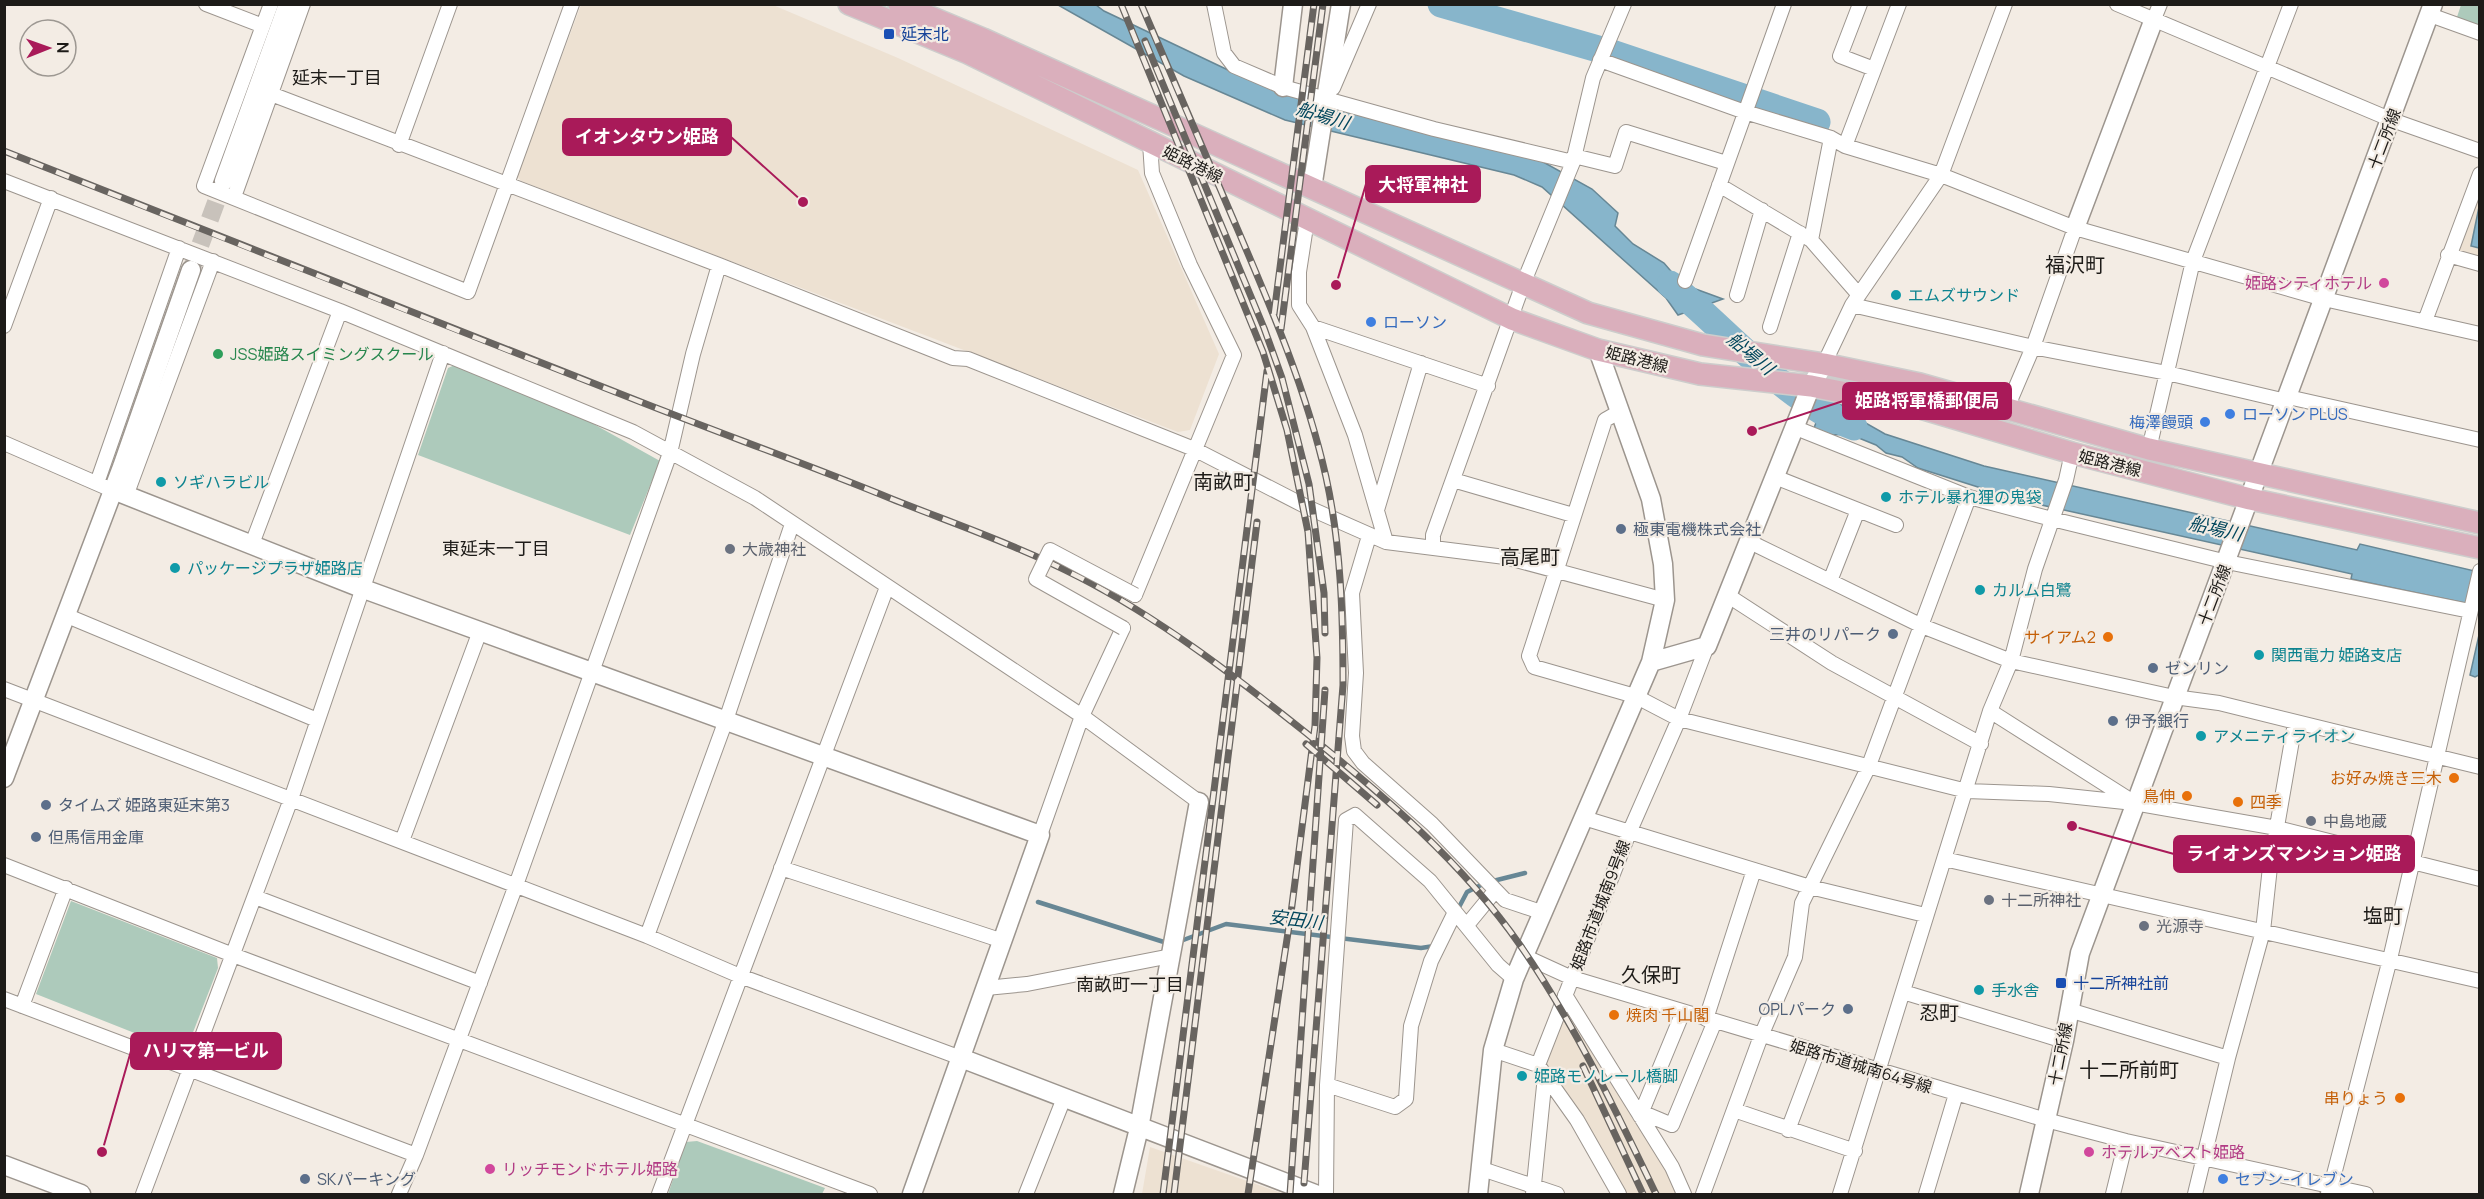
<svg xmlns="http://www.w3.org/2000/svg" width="2484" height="1199" font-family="Manrope,'Noto Sans JP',sans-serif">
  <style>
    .built { fill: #ede1d2 }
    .green { fill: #adcabb }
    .water { fill: #87b5cb; stroke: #678795; stroke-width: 1.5 }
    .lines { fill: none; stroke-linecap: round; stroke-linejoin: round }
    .stream { stroke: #678795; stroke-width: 4.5 }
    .river { stroke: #87b5cb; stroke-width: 27 }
    .secondary-tunnel { stroke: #c8c2bb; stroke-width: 18; stroke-dasharray: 18 9; stroke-linecap: butt }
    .street-casing { stroke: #9c958e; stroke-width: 16 }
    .secondary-casing { stroke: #9c958e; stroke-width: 21 }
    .primary-casing { stroke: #cdcdcc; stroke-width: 24 }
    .street { stroke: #fff; stroke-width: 14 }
    .secondary { stroke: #fff; stroke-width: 18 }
    .primary { stroke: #daafbc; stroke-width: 21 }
    .rail-casing { stroke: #686460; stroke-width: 7 }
    .rail { stroke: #f3ece4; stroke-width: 4.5; stroke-dasharray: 14; stroke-linecap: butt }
    .street-bridge-casing { stroke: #9c958e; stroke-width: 16; stroke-linecap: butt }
    .street-bridge { stroke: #fff; stroke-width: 14 }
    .transit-dot { fill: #1a4fb4; stroke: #f3ece4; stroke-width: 2 }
    .hotel-dot { fill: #d1479c; stroke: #f3ece4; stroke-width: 2 }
    .culture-dot { fill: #0f9aa8; stroke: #f3ece4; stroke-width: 2 }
    .shop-dot { fill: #3f7fe0; stroke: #f3ece4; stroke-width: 2 }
    .leisure-dot { fill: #2e9e5b; stroke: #f3ece4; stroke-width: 2 }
    .service-dot { fill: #5c6f8a; stroke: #f3ece4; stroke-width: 2 }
    .worship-dot { fill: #6b7280; stroke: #f3ece4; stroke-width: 2 }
    .food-dot { fill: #e8710a; stroke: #f3ece4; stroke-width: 2 }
    .labels { text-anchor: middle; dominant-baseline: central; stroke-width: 4.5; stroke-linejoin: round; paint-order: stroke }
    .transit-label { font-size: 16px; fill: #164399; stroke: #f3ece4; text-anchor: start }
    .street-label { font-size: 16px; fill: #1d1b18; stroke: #f3ece4 }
    .hotel-label { font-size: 16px; fill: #b23c85; stroke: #f3ece4; text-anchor: start }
    .culture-label { font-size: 16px; fill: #0d838f; stroke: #f3ece4; text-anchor: start }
    .shop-label { font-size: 16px; fill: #366cbe; stroke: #f3ece4; text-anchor: start }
    .leisure-label { font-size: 16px; fill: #27864d; stroke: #f3ece4; text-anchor: start }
    .service-label { font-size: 16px; fill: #4e5e75; stroke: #f3ece4; text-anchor: start }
    .worship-label { font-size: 16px; fill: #5b616d; stroke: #f3ece4; text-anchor: start }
    .food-label { font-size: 16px; fill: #c56008; stroke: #f3ece4; text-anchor: end }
    .neighbourhood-label { font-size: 18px; fill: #1d1b18; stroke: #f3ece4 }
    .water-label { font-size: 18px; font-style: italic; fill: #02465c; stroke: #f3ece4 }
    .quarter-label { font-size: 20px; fill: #1d1b18; stroke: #f3ece4 }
    .leader { fill: none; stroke: #a91a59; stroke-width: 2 }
    .callout-dot { fill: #a91a59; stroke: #f3ece4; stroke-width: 2 }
    .callout { fill: #a91a59; stroke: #a91a59; stroke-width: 2 }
    .callout-label { font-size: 18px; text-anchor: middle; font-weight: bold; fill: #fff }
  </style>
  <rect width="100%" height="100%" fill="#f3ece4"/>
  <path class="built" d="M581 5H773L898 58 1138 170 1219 354 1190 430 1178 432 521 181 517 176Z
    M2479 185V259L2457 254Z
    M1564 1014 1574 1016 1669 1176 1676 1194H1627L1601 1146 1543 1064Z
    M1150 1147 1284 1194H1142Z"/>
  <path class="green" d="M2461 5H2479V25L2457 17Z
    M457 364 581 417 660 461 630 535 418 455 448 368Z
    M71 901 217 958 218 968 185 1053 36 994Z
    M697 1141 825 1188 822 1194H668L686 1142Z"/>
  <path class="water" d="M1058 5H1096L1104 11 1228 70 1312 102 1536 158 1592 189 1618 213 1615 226 1633 244 1664 263 1682 284 1723 299 1678 315 1666 298 1542 187 1514 175 1285 120 1184 76Z
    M2479 207V248L2471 246Z
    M1834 398 1855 417 1885 434 1984 466 2357 550 2360 544 2479 572V606L2351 579 2352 574 2019 500 1918 468 1902 457 1886 453 1876 445 1849 434 1832 435 1813 431 1823 403Z
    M2479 635V675L2475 677 2470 675Z"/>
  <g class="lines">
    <path class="stream" d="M1038 902 1167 943
      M1457 911 1467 892 1485 883 1525 873
      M1178 942 1226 924 1421 948 1434 946"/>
    <path class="river" d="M1441 4 1612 53 1817 122
      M1670 284C1728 331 1784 400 1854 427"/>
    <path class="secondary-tunnel" d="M191 270 224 181"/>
    <defs>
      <path id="street" d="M206 4 263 26
        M271 4 204 186 468 292 572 4
        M1214 4 1224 53 1234 66 1283 87 1434 129 1573 162
        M1860 4 1840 56 1874 69
        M2117 4 2392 120 2480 151
        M2430 15 2480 33
        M2154 19 2160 4
        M1600 60 1745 112 1831 138 1845 146 1941 175 2075 228 2324 299 2480 334
        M1333 88 1369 4
        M271 94 719 265 953 358 968 359 1194 449 1309 508 1386 542
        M399 145 450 4
        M1845 146 1899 4
        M1574 156 1615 166 1626 132 1726 163
        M4 181 340 311 633 432 755 498 1082 716 1199 802
        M1719 185 1811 240 1859 295
        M234 197 303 4
        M1307 220 1299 272V305L1313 327 1355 435 1386 542 1505 557 1665 600
        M1811 240 1831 138
        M2448 255 2480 264
        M1685 281 1784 4
        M1737 295 1762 210
        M1852 305 2033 347 2167 373 2286 401
        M2425 321 2480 174
        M4 326 51 198
        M1313 327 1488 386
        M1770 327 1800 233
        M1824 364 1852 305 1941 175 2005 4
        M2288 397 2480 440
        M2007 408 2033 347 2075 228
        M1619 412 1605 420 1529 656 1534 667 1635 696 1679 719 1967 791 2049 794 2134 803 2277 828 2480 879
        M1796 428 1969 497 2052 519 2227 562 2470 611
        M4 443 105 487
        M2149 449 2193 261 2291 4
        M1775 477 1896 525
        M1453 480 1573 515
        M97 483 179 248
        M126 496 213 261
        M1377 510 1421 363
        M1369 536 1352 593 1356 673 1352 736 1354 751 1363 763 1432 824 1505 900 1541 912
        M1748 541 1922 626 2011 661 2174 697 2219 703 2480 767
        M252 544 340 311
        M1433 547V535L1523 284 1573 162 1593 78 1624 4
        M1830 581 1858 510
        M1135 595 1234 355 1190 265 1152 173 1150 143
        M1727 595 1832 663 1981 744
        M65 615 317 720
        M4 689 647 936 740 976 961 1058
        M1990 711 2130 800
        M1584 818 1810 887 1925 915
        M1040 835 1082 716 1123 628
        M402 841 480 631
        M1944 859 2480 981
        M4 865 233 955 870 1194
        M781 868 1003 941
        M255 897 480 983
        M1467 925 1495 891
        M647 936 726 720 792 524
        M1524 956 1572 978 2046 1120 2126 1141 2366 1194
        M986 988 1027 984 1171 956
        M1903 992 2064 1041
        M1565 995 1672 1167 1684 1194
        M4 999 416 1155
        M22 1006 66 888
        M2069 1010 2228 1058
        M1706 1019 1754 870
        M1493 1050 1538 1065 1577 1120 1619 1194
        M1538 1065 1629 833 1679 719 1707 646
        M1327 1085 1395 1107 1406 1099 1411 1026 1431 961 1455 912
        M1734 1110 1855 1151
        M1641 1112 1672 1125 1715 1021
        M1640 1116 1683 1012
        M1788 1130 1817 1053
        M1479 1168 1557 1194
        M2331 1186 2390 959 2480 571
        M143 1194 291 799 443 353
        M399 1194 416 1155 516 885 670 453 693 354 719 265
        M659 1194 887 587
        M1026 1194 1064 1098
        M1326 1194 1327 1085 1346 820 1355 815 1430 881 1498 965 1514 979
        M1533 1194 1545 1076
        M1703 1194 1761 1036 1795 957 1802 903 1868 768 1969 497
        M1840 1194 1990 711 2011 661 2035 569 2066 480 2072 453
        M1926 1194 1956 1094
        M2113 1194 2126 1141
        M2195 1194 2228 1058 2263 931 2270 867 2295 723"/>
      <path id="secondary" d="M1283 87 1293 4
        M224 181 288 4
        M1312 188 1341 4
        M2075 228 2154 19
        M113 490 361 588 1040 835 912 1194
        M1651 662 1707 646 1811 386 1824 364
        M4 778 122 467 191 270
        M961 1058 1315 1194
        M4 1165 81 1194
        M1123 1194 1139 1128 1199 802
        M1478 1194 1493 1050 1514 979 1651 662 1665 600 1663 564 1651 499 1598 350
        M2029 1194 2064 1041 2080 953 2433 4
        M2330 1194 2331 1186"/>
      <path id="primary" d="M849 4 968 53 1512 319 1598 350 1700 374 1811 386 1917 407 2072 453 2250 499 2480 548
        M899 4 983 39 1588 313 1703 345 1824 364 1920 384 2149 449 2480 523"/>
    </defs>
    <use href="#street" class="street-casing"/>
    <use href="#secondary" class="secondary-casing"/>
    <use href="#primary" class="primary-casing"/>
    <use href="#street" class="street"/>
    <use href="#secondary" class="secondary"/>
    <use href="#primary" class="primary"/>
    <defs>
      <path id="rail" d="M1121 4 1263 352 1287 430 1308 532 1317 658 1315 726 1291 913 1248 1194
        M1141 4C1172 77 1203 149 1234 221 1270 305 1306 388 1326 477 1341 545 1343 615 1343 685L1304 1183
        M1145 41 1264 328 1282 378 1309 484 1324 593 1325 633
        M4 151C218 236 432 321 646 404 728 436 811 466 892 499 955 524 1019 546 1079 577 1161 619 1233 675 1305 732 1383 795 1462 862 1520 945 1574 1023 1615 1109 1656 1194
        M1274 314 1314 4
        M1281 329 1323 4
        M1306 744 1377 805
        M1583 1066 1643 1194
        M1163 1194 1267 371
        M1174 1194 1257 522
        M1290 1194 1325 690"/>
    </defs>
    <use href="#rail" class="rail-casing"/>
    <use href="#rail" class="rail"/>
    <defs>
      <path id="street-bridge" d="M1123 628 1036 579 1050 550 1135 595"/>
    </defs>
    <use href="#street-bridge" class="street-bridge-casing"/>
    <use href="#street-bridge" class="street-bridge"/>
  </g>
  <g class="transit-dot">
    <rect x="883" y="28" width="12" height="12" rx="3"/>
    <rect x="2055" y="977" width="12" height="12" rx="3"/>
  </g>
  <g class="hotel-dot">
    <circle cx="2384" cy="283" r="6"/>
    <circle cx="2089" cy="1152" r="6"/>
    <circle cx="490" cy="1169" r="6"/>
  </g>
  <g class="culture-dot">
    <circle cx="1896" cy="295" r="6"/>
    <circle cx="161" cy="482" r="6"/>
    <circle cx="1886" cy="497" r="6"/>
    <circle cx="175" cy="568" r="6"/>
    <circle cx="1980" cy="590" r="6"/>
    <circle cx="2259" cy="655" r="6"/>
    <circle cx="2201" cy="736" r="6"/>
    <circle cx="1979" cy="990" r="6"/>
    <circle cx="1522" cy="1076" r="6"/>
  </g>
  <g class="shop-dot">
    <circle cx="1371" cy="322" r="6"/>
    <circle cx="2230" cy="414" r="6"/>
    <circle cx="2205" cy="422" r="6"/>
    <circle cx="2223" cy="1179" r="6"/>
  </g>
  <circle class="leisure-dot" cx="218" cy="354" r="6"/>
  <g class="service-dot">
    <circle cx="1621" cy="529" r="6"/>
    <circle cx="1893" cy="634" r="6"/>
    <circle cx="2153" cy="668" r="6"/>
    <circle cx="2113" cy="721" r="6"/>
    <circle cx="46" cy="805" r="6"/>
    <circle cx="36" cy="837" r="6"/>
    <circle cx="1848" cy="1009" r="6"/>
    <circle cx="305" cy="1179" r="6"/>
  </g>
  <g class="worship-dot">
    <circle cx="730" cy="549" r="6"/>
    <circle cx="2311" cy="821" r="6"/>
    <circle cx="1989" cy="900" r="6"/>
    <circle cx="2144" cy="926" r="6"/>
  </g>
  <g class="food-dot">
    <circle cx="2108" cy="637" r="6"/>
    <circle cx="2454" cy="778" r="6"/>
    <circle cx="2187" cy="796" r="6"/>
    <circle cx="2238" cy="802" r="6"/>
    <circle cx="1614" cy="1015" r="6"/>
    <circle cx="2400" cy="1098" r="6"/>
  </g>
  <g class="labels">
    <g class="transit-label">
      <text x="901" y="34">延末北</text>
      <text x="2073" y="983">十二所神社前</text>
    </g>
    <g class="street-label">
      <text transform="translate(2384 139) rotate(-69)">十二所線</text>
      <text transform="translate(1193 164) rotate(26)">姫路港線</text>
      <text transform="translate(1637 359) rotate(14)">姫路港線</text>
      <text transform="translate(2110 463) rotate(14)">姫路港線</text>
      <text transform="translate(2214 595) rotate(-69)">十二所線</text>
      <text transform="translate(1600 905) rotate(-69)">姫路市道城南9号線</text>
      <text transform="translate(2060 1054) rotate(-79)">十二所線</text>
      <text transform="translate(1861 1066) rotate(17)">姫路市道城南64号線</text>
    </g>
    <g class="hotel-label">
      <text x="2372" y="283" text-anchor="end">姫路シティホテル</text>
      <text x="2101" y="1152">ホテルアベスト姫路</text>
      <text x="502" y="1169">リッチモンドホテル姫路</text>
    </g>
    <g class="culture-label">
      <text x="1908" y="295">エムズサウンド</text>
      <text x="173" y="482">ソギハラビル</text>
      <text x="1898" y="497">ホテル暴れ狸の鬼袋</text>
      <text x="187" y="568">パッケージプラザ姫路店</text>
      <text x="1992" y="590">カルム白鷺</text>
      <text x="2271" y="655">関西電力 姫路支店</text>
      <text x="2213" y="736">アメニティライオン</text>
      <text x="1991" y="990">手水舎</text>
      <text x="1534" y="1076">姫路モノレール橋脚</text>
    </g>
    <g class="shop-label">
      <text x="1383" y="322">ローソン</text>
      <text x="2242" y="414">ローソン PLUS</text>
      <text x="2193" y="422" text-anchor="end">梅澤饅頭</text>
      <text x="2235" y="1179">セブン-イレブン</text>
    </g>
    <g class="leisure-label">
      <text x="230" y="354">JSS姫路スイミングスクール</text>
    </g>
    <g class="service-label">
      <text x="1633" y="529">極東電機株式会社</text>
      <text x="1881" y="634" text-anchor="end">三井のリパーク</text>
      <text x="2165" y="668">ゼンリン</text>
      <text x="2125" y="721">伊予銀行</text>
      <text x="58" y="805">タイムズ 姫路東延末第3</text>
      <text x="48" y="837">但馬信用金庫</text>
      <text x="1836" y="1009" text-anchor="end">OPLパーク</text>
      <text x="317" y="1179">SKパーキング</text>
    </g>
    <g class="worship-label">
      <text x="742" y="549">大歳神社</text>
      <text x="2323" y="821">中島地蔵</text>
      <text x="2001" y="900">十二所神社</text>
      <text x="2156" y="926">光源寺</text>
    </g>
    <g class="food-label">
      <text x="2096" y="637">サイアム2</text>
      <text x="2442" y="778">お好み焼き三木</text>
      <text x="2175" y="796">鳥伸</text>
      <text x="2250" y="802" text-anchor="start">四季</text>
      <text x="1626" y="1015" text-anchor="start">焼肉 千山閣</text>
      <text x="2388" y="1098">串りょう</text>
    </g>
    <g class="neighbourhood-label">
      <text x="337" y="77">延末一丁目</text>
      <text x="496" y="548">東延末一丁目</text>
      <text x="1130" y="984">南畝町一丁目</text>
    </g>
    <g class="water-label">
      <text transform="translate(1323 115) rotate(17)">船場川</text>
      <text transform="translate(1751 353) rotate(40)">船場川</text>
      <text transform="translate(2216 528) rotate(13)">船場川</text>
      <text transform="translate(1296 919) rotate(7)">安田川</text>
    </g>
    <g class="quarter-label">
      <text x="2075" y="264">福沢町</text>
      <text x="1223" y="481">南畝町</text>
      <text x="1530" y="556">高尾町</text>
      <text x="2383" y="915">塩町</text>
      <text x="1651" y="974">久保町</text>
      <text x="1939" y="1012">忍町</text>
      <text x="2129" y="1069">十二所前町</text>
    </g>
  </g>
  <path class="leader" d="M803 202L731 137M1336 285L1366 184M1752 431L1843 401M2072 826L2174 854M102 1152L131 1051"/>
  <g class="callout-dot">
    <circle cx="803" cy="202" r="6"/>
    <circle cx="1336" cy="285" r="6"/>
    <circle cx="1752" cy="431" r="6"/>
    <circle cx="2072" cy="826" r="6"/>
    <circle cx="102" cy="1152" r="6"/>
  </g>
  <g class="callout">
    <rect x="563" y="119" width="168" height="36" rx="6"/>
    <rect x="1366" y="166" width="114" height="36" rx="6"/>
    <rect x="1843" y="383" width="168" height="36" rx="6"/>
    <rect x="2174" y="836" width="240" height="36" rx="6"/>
    <rect x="131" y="1033" width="150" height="36" rx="6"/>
  </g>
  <g class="callout-label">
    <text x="647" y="143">イオンタウン姫路</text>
    <text x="1423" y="191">大将軍神社</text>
    <text x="1927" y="407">姫路将軍橋郵便局</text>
    <text x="2294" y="860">ライオンズマンション姫路</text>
    <text x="206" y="1057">ハリマ第一ビル</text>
  </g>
  <rect width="2484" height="1199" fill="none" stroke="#1d1b18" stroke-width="12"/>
  <g transform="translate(48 48) rotate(89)"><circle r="28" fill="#f3ece4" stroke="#9d9892" stroke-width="1.5"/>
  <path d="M0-4.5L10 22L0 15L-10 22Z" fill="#a91a59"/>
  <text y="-9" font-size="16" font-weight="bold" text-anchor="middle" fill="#1d1b18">N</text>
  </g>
</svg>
